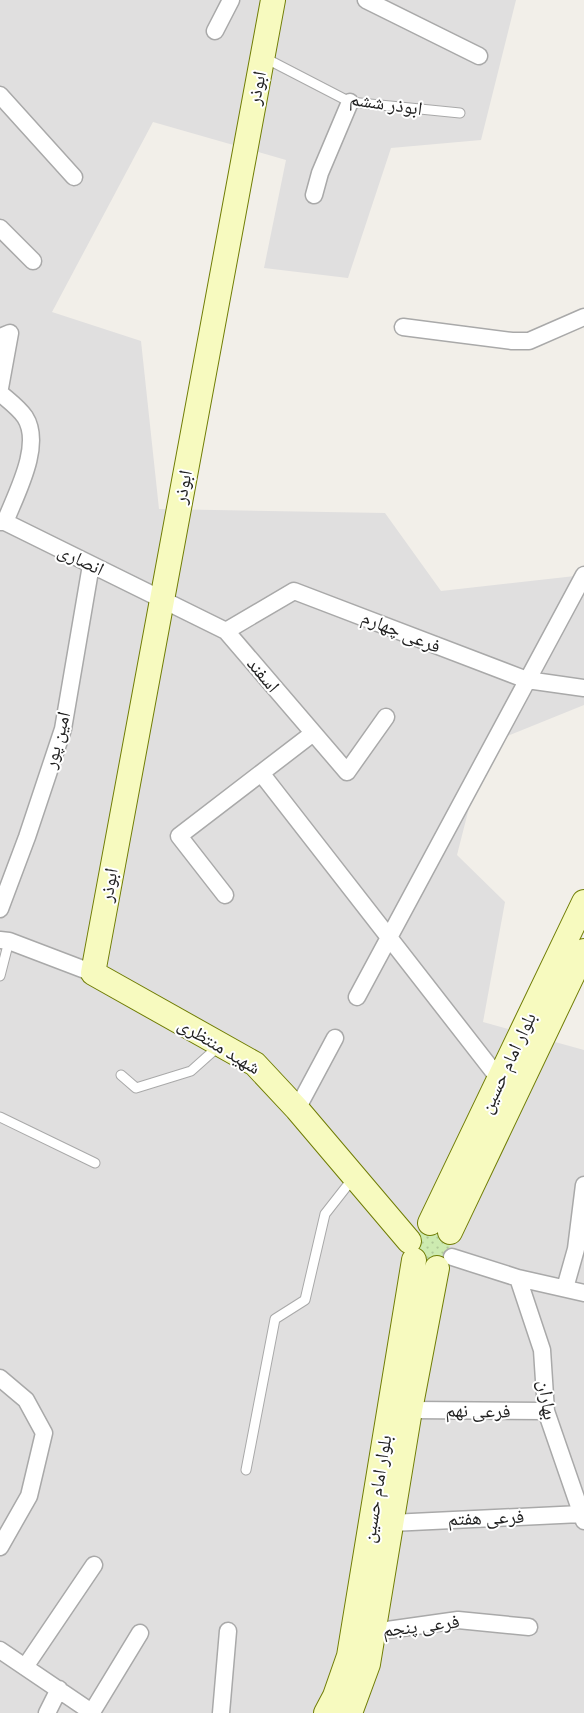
<svg xmlns="http://www.w3.org/2000/svg" width="584" height="1713" font-family="Signika,'Noto Naskh Arabic',sans-serif">
  <style>
    .residential { fill: #e0dfdf }
    .grass { fill: url(#grass-dots) }
    .lines { fill: none; stroke-linecap: round; stroke-linejoin: round }
    .lane-casing { stroke: #a9a9a9; stroke-width: 11 }
    .street-casing { stroke: #a9a9a9; stroke-width: 19 }
    .secondary-casing { stroke: #707d05; stroke-width: 26 }
    .lane { stroke: #fff; stroke-width: 9 }
    .street { stroke: #fff; stroke-width: 16 }
    .secondary { stroke: #f7fabf; stroke-width: 24 }
    .labels { text-anchor: middle; dominant-baseline: central; stroke-width: 4; stroke-linejoin: round; paint-order: stroke }
    .street-label { font-size: 19px; fill: #222; stroke: #fff }
  </style>
  <defs>
    <pattern id="grass-dots" width="8" height="8" patternUnits="userSpaceOnUse" patternTransform="scale(1.25)"><rect width="8" height="8" fill="#cdebb0"/><path d="M2 2h.1M6 6h.1" fill="none" stroke="#b0c997" stroke-width="1.8" stroke-linecap="round"/></pattern>
  </defs>
  <rect width="100%" height="100%" fill="#f2efe9"/>
  <path class="residential" d="M0 0H516L481 140 391 148 348 278 264 268 286 160 153 122 52 312 141 341 159 509 385 513 441 591 584 575V705L485 745 457 855 505 902 483 1022 584 1050V1713H0Z"/>
  <path class="grass" d="M426 1227 439 1228C448 1239 455 1245 445 1259L428 1264 422 1262 413 1240 416 1235Z"/>
  <g class="lines">
    <defs>
      <path id="lane" d="M263 57 350 102 460 113
        M0 976 9 941
        M121 1075 136 1088 191 1071 219 1046
        M0 1117 95 1163
        M246 1470 275 1319 305 1300 325 1214 354 1177"/>
      <path id="street" d="M366 0 479 56
        M215 31 231 0
        M0 95 74 177
        M314 195 320 173 350 102
        M0 228 33 261
        M403 327 512 341H529L584 317
        M0 337 10 333 0 388
        M0 393C8 400 19 408 25 417 43 445 16 494 5 522
        M0 522H5L226 631 347 772 386 717
        M226 631 294 591 527 680 584 688
        M261 773 500 1080
        M225 895 179 836 312 734
        M0 909 27 837 63 729 91 565
        M0 940 9 941 93 973
        M357 997 584 575
        M297 1109 335 1038
        M452 1257 518 1278 584 1293
        M518 1278 542 1350 546 1411 584 1521
        M565 1288 576 1249 584 1185
        M0 1378 26 1400 44 1433 29 1496 0 1547
        M410 1410 546 1411
        M391 1523 581 1514
        M373 1632 458 1620 529 1627
        M0 1650 93 1713
        M25 1667 94 1565
        M92 1712 140 1633
        M47 1713 59 1689
        M221 1713 228 1631"/>
      <path id="secondary" d="M273 0 93 973 255 1064 297 1109 409 1241
        M430 1223 584 902
        M450 1232 584 951
        M326 1713 335 1696 349 1656 414 1260
        M350 1713 368 1664 410 1410 437 1268"/>
    </defs>
    <use href="#lane" class="lane-casing"/>
    <use href="#street" class="street-casing"/>
    <use href="#secondary" class="secondary-casing"/>
    <use href="#lane" class="lane"/>
    <use href="#street" class="street"/>
    <use href="#secondary" class="secondary"/>
  </g>
  <g class="labels">
    <g class="street-label">
      <text transform="translate(257 88) rotate(-79)">ابوذر</text>
      <text transform="translate(386 104) rotate(8)">ابوذر ششم</text>
      <text transform="translate(183 487) rotate(-79)">ابوذر</text>
      <text transform="translate(81 560) rotate(26)">انصاری</text>
      <text transform="translate(401 632) rotate(22)">فرعی چهارم</text>
      <text transform="translate(263 675) rotate(50)">اسفند</text>
      <text transform="translate(57 740) rotate(-75)">امین پور</text>
      <text transform="translate(109 885) rotate(-80)">ابوذر</text>
      <text transform="translate(219 1046) rotate(31)">شهید منتظری</text>
      <text transform="translate(508 1063) rotate(-65)">بلوار امام حسین</text>
      <text transform="translate(547 1400) rotate(82)">بهاران</text>
      <text transform="translate(478 1411) rotate(1)">فرعی نهم</text>
      <text transform="translate(377 1489) rotate(-81)">بلوار امام حسین</text>
      <text transform="translate(486 1518) rotate(-2)">فرعی هفتم</text>
      <text transform="translate(421 1626) rotate(-7)">فرعی پنجم</text>
    </g>
  </g>
</svg>
